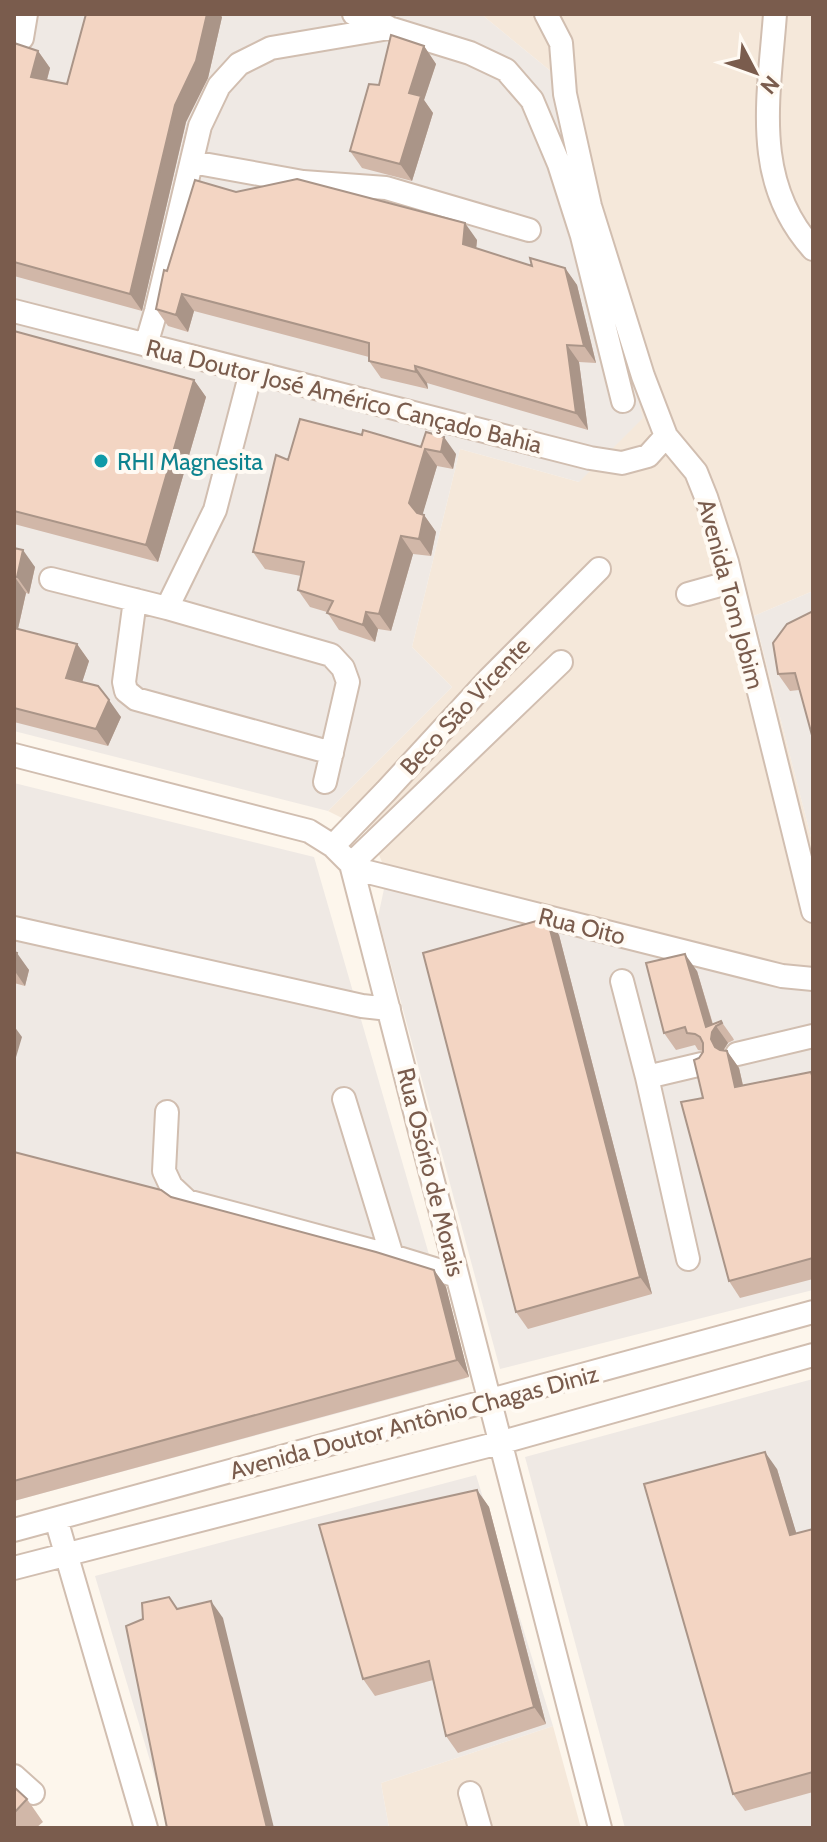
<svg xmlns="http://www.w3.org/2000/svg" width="827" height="1842" font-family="Cabin,sans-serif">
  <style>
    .residential { fill: #f5e8da }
    .industrial { fill: #efe9e4 }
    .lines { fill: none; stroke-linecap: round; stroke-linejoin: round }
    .minor-casing { stroke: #d1beb0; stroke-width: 26 }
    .minor { stroke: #fff; stroke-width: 22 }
    .wall { fill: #d1b7a8 }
    .shaded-wall { fill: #aa9588 }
    .building { fill: #f3d5c3; stroke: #aa9588; stroke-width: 2 }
    .culture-dot { fill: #0f9aa8; stroke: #fffaf3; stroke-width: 3 }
    .labels { text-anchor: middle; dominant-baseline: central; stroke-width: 8; stroke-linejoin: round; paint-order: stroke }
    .street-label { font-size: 24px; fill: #7a5c4d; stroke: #fffaf3 }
    .culture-label { font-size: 24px; fill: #0d838f; stroke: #fffaf3; text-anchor: start }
  </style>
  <rect width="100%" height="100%" fill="#fdf6ec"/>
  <path class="residential" d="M481 14H813V591L754 616 813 845V981L387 875 370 832 328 811 452 687 412 647 460 449 579 482 553 73Z
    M553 1726 581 1828H389L381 1783Z"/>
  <path class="industrial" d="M14 14H481L553 73 643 418 579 482 460 449 412 647 452 687 328 811 14 731Z
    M813 591V845L754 616Z
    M14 783 314 857 465 1379 14 1501Z
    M387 875 813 981V1290L500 1369 378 917Z
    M813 1379V1828H625L525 1457Z
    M476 1475 553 1726 381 1783 389 1828H170L95 1576Z"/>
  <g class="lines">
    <defs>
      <path id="minor" d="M354 14 388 27
        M546 14 561 43 565 94 590 206 643 376 666 436 696 472 706 497 727 562 813 911
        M775 14C769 97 751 181 813 249
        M22 38 26 14
        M192 162 303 182 386 188 529 230
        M14 311 590 458 622 463 648 456 666 436
        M146 345 156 311 200 126 219 86 239 64 271 48 389 28 470 53 506 70 532 100 559 164 582 236 623 401
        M51 579 167 608 215 510 251 372
        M688 594 731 582
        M135 600 124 682 126 691 136 699 332 753
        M167 608 331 655 343 668 348 682 325 782
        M14 755 309 831 333 846 351 864 600 1828
        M333 846 386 791 489 679 599 569
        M351 864 561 662
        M352 868 782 976 813 979
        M14 928 362 1006 389 1009
        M622 981 647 1077
        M737 1054 813 1036
        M344 1099 392 1256
        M167 1112 164 1171 171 1186 187 1201 392 1256 457 1276
        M688 1259 647 1077 702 1064
        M56 1519 146 1828
        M14 1530 813 1312
        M14 1568 499 1443 813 1355
        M14 1776 33 1793
        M470 1793 480 1828"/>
    </defs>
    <use href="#minor" class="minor-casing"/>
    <use href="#minor" class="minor"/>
  </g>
  <path class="wall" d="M222 17 208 78 186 122 142 311 14 276V43L38 51 50 68 47 80 67 84Z
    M424 46 436 64 424 100 433 113 412 181 362 168 350 151 379 85Z
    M236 192 477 240 476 248 532 266 565 268 577 285 596 363 579 362 588 430 427 383 428 389 381 378 369 361V357L194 311 188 332 168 326 156 309 167 271Z
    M14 331 194 380 206 397 158 562 14 524Z
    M421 447 456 454 453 469 437 466 422 515H424L436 532 431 556 413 554 391 631 378 629 375 642 339 630 327 612 310 607 298 590 301 576 265 569 253 552 288 460Z
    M14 548 35 567 29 594 26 593 18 629 77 644 89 661 82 682 121 717 108 746 14 722Z
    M813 611 799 690 790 691 778 674Z
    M547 918 559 935 652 1294 528 1329 516 1312Z
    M14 952 29 970 25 986 14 983Z
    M697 971 713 1024 721 1021 733 1038 734 1040 728 1043 724 1050 727 1051 739 1068 743 1085 811 1072 813 1075V1279L740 1298 729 1281 703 1098 699 1058 703 1051 698 1050 695 1045 676 1050 664 1033Z
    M14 1152 171 1197 434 1270 446 1287 469 1377 14 1501Z
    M777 1469 796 1533 813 1529V1792L745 1811 733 1794Z
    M477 1490 489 1507 546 1724 458 1753 446 1736 433 1680 375 1696 363 1679Z
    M14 1787 27 1799 43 1822 36 1828H14Z"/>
  <path class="shaded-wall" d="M207 14H220L222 17 208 78 186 122 142 311 130 294 175 105Z
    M424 46 436 64 424 100 433 113 412 181 400 164 409 93Z
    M38 51 50 68 43 94 31 77Z
    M465 223 477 240 475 261 463 244Z
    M565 268 577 285 596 363 584 346Z
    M182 294 194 311 188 332 176 315Z
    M567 345 579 362 588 430 576 413Z
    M415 366 427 383 428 389 416 372Z
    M194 380 206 397 158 562 146 545Z
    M444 437 456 454 453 469 441 452Z
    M425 449 437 466 421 520 409 503Z
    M424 515 436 532 431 556 419 539Z
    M401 536 413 554 391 631 379 614Z
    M23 550 35 567 29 594 17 577Z
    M14 576 26 593 15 642 14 641Z
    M366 612 378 629 375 642 363 625Z
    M77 644 89 661 78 695 66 678Z
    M109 700 121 717 108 746 96 729Z
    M547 918 559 935 652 1294 640 1277Z
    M17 953 29 970 25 986 14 970V965Z
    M685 954 697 971 714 1029 716 1026 728 1043 724 1049 723 1056 715 1047 706 1027Z
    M14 1026 22 1037 14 1064Z
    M727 1051 739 1068 747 1104 735 1087Z
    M434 1270 446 1287 469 1377 457 1360Z
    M765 1452 777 1469 802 1552 790 1535Z
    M477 1490 489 1507 546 1724 534 1707Z
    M211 1601 223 1618 274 1828H267Z"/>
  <path class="building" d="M86 14H207L196 61 175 105 130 294 14 262V43L38 51 31 77 67 84Z
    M391 35 424 46 409 93 421 96 400 164 350 151 369 84 379 85Z
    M297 179 465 223 463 244 532 266 530 258 565 268 584 346 567 345 576 413 415 366 416 372 369 361V343L182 294 176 315 156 309 164 270 167 271 195 180 236 192Z
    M14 331 194 380 146 545 14 511Z
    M300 419 362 435 363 430 421 447 426 432 444 437 441 452 425 449 409 503 417 513 424 515 419 539 401 536 379 614 366 612 363 625 327 613 333 601 298 590 304 562 253 552 276 455 288 460Z
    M14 548 23 550 17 577 14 576V578Z
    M813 611V739L795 673 778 674 773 643 787 624Z
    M14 628 77 644 66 678 98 686 109 700 96 729 14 708Z
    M547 918 640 1277 516 1312 423 953Z
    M14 952 17 953 14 965Z
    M685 954 706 1027 721 1021 722 1023 716 1026 712 1032 711 1039 715 1047 720 1050 727 1051 735 1087 811 1072 813 1079V1258L729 1281 681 1102 703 1098 694 1060 699 1058 703 1052V1043L700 1037 695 1034 687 1033 685 1027 664 1033 646 963Z
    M14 1152 161 1190 171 1197 376 1252 434 1270 457 1360 14 1481Z
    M765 1452 790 1535 813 1529V1772L733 1794 644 1484Z
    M477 1490 534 1707 446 1736 429 1661 363 1679 319 1525Z
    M169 1597 177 1609 211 1601 267 1828H167L126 1626 143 1619 142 1603Z
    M14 1787 27 1799 14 1813Z"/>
  <circle class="culture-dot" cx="101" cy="461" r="8"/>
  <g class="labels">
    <g class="street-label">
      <text transform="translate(344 396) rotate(14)">Rua Doutor José Américo Cançado Bahia</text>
      <text transform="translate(731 594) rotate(75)">Avenida Tom Jobim</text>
      <text transform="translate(465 706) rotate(-47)">Beco São Vicente</text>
      <text transform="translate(582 926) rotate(14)">Rua Oito</text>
      <text transform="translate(431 1172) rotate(76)">Rua Osório de Morais</text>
      <text transform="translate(414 1422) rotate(-15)">Avenida Doutor Antônio Chagas Diniz</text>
    </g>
    <g class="culture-label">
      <text x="117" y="461">RHI Magnesita</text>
    </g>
  </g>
  <rect width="827" height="1842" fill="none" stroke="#7a5c4d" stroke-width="32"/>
  <g transform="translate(755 72) rotate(131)" stroke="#fffaf3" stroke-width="6" paint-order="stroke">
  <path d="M0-6L14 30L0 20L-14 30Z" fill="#7a5c4d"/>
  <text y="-12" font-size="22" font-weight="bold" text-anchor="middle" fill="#7a5c4d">N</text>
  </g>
</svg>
